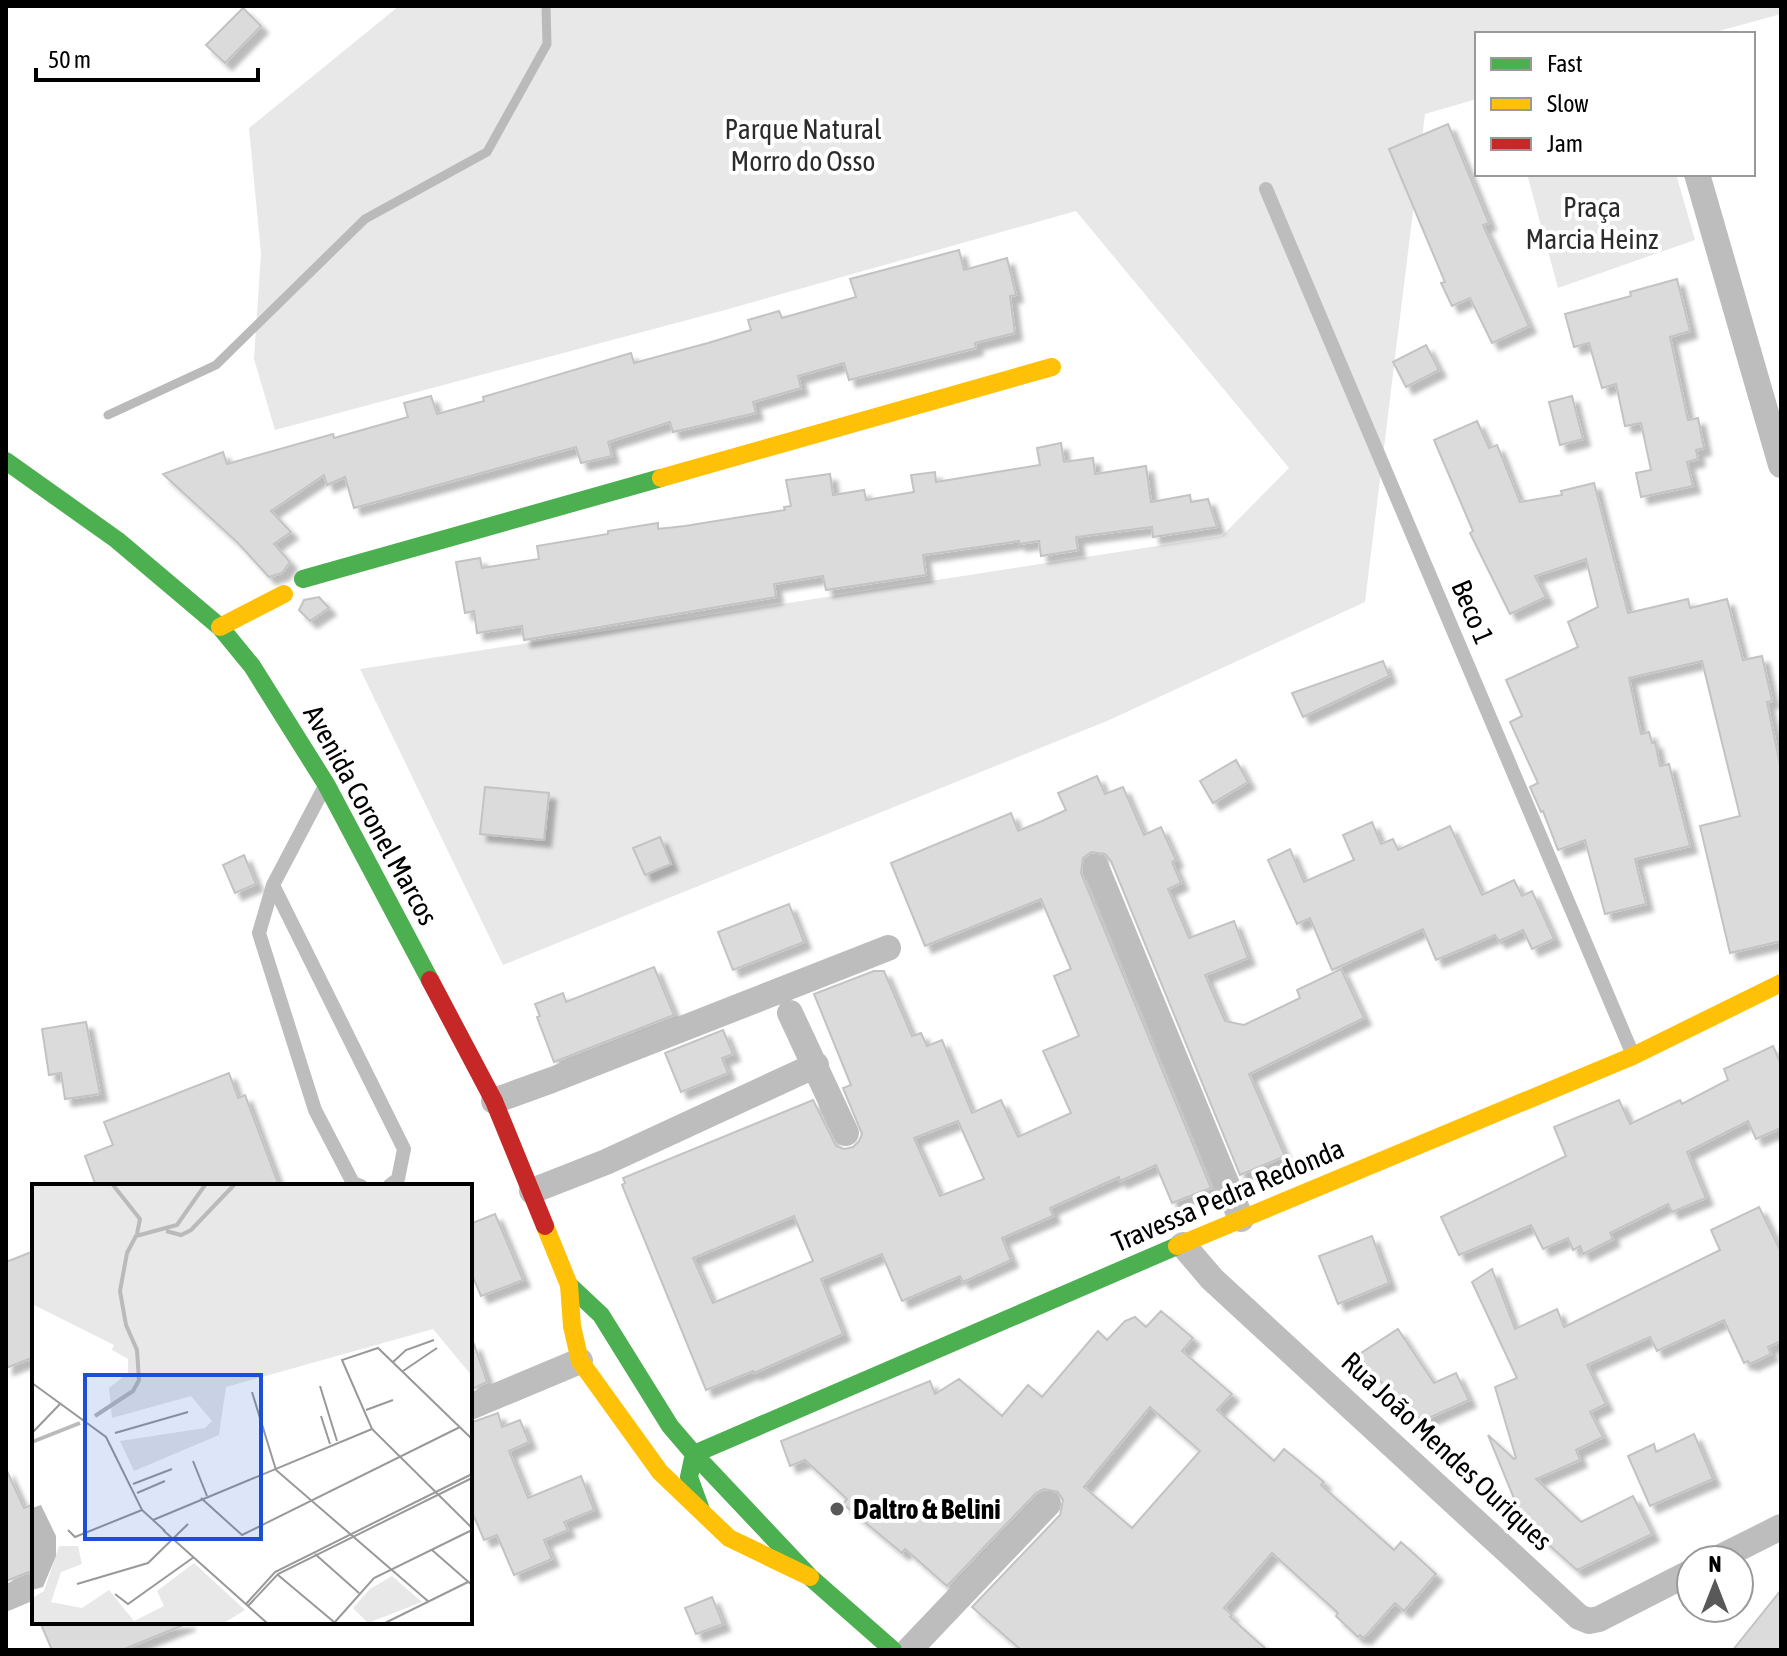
<svg xmlns="http://www.w3.org/2000/svg" width="1787" height="1656" font-family="'Asap Condensed',sans-serif">
  <style>
    .green { fill: #e8e8e8 }
    .lines { fill: none; stroke-linecap: round; stroke-linejoin: round }
    .stream { stroke: #bababa; stroke-width: 9 }
    .building { fill: #dbdbdb; stroke: #c3c3c3; stroke-width: 2; fill-rule: evenodd; filter: url(#shadow) }
    .lane { stroke: #bdbdbd; stroke-width: 14 }
    .street { stroke: #bdbdbd; stroke-width: 26 }
    .fast { stroke: #4caf50; stroke-width: 18 }
    .slow { stroke: #ffc107; stroke-width: 18 }
    .jam { stroke: #c62828; stroke-width: 18 }
    .poi-dot { fill: #595959; stroke: #fff; stroke-width: 3 }
    .labels { text-anchor: middle; dominant-baseline: central; stroke-width: 8; stroke-linejoin: round; paint-order: stroke }
    .park-label { font-size: 28px; fill: #2c2c2c; stroke: #fff }
    .street-label { font-size: 28px; fill: #000; stroke: #fff }
    .poi-label { font-size: 28px; font-weight: bold; fill: #000; stroke: #fff; text-anchor: start }
    .inset-river { fill: none; stroke: #bababa; stroke-width: 4 }
    .inset-road { fill: none; stroke: #999; stroke-width: 2 }
    .view { fill: #1d4ed8; fill-opacity: 0.15; stroke: #1d4ed8; stroke-width: 4 }
    .inset-edge { fill: none; stroke: #000; stroke-width: 4 }
  </style>
  <defs>
    <filter id="shadow"><feDropShadow dx="7" dy="7" stdDeviation="2" flood-color="#0004"/></filter>
  </defs>
  <rect width="100%" height="100%" fill="#fff"/>
  <path class="green" d="M399 6H1781V14L1708 34H1477V99L1425 114 1365 602 1107 721 503 965 360 669 1222 536 1289 468 1076 211 725 310 275 430 254 359 261 254 249 128Z
    M1527 174H1676L1695 240 1558 288Z"/>
  <g class="lines">
    <path class="stream" d="M108 415 216 365 365 219 487 152 547 44 546 6"/>
  </g>
  <path class="building" d="M243 8 261 26 225 63 206 45Z
    M1448 124 1489 223 1483 225 1529 326 1492 343 1470 298 1452 306 1441 283 1445 282 1389 149Z
    M959 250 964 270 1007 258 1016 295 1010 296 1015 333 975 343 976 348 849 380 844 363 798 376 801 388 753 402 756 413 673 432 670 422 608 442 612 456 581 463 576 447 354 508 345 477 327 485 324 475 271 511 291 532 274 544 290 562 282 573 269 577 238 543 163 474 223 452 227 464 333 434 334 438 408 417 404 403 431 396 437 414 484 401 483 397 631 353 634 363 708 343 751 330 748 320 779 311 782 318 856 297 850 279Z
    M1677 279 1690 331 1670 337 1688 420 1698 418 1704 448 1696 450 1698 459 1687 462 1693 486 1641 497 1636 473 1651 470 1641 423 1625 426 1616 384 1602 388 1589 343 1574 347 1565 314 1631 296 1630 292Z
    M1426 345 1439 370 1406 387 1393 362Z
    M1572 396 1583 439 1560 445 1549 402Z
    M1477 421 1489 448 1497 445 1520 502 1562 495 1561 491 1594 483 1628 613 1688 599 1690 608 1727 599 1743 660 1762 656 1772 701 1767 702 1781 769V941L1730 953 1700 826 1740 816 1702 661 1629 678 1641 734 1649 732 1652 743 1655 742 1660 766 1669 764 1690 846 1635 859 1646 904 1605 914 1585 840 1558 850 1543 811 1541 812 1530 787 1538 783 1510 722 1522 716 1506 680 1578 647 1568 622 1598 607 1586 559 1535 576 1546 597 1510 614 1470 533 1473 531 1434 440Z
    M1061 443 1064 462 1093 458 1095 474 1146 466 1151 502 1190 495 1191 502 1208 499 1217 527 1153 537 1152 527 1076 537 1078 550 1041 556 1039 541 1019 544V541L923 555 926 575 826 590 823 576 774 584 776 597 524 640 522 626 477 633 474 611 465 613 456 562 480 558 482 568 539 559 537 546 608 534V531L658 523V529L685 526 785 510 784 507 791 506 786 480 830 474 833 495 864 490 866 500 914 492 911 475 935 472 936 482 1040 465 1037 448Z
    M319 597 329 608 310 621 299 610 304 600Z
    M1383 661 1389 676 1303 717 1292 693Z
    M1236 760 1248 782 1213 803 1200 781Z
    M1097 776 1105 794 1123 787 1144 835 1161 827 1176 860 1172 862 1181 883 1168 889 1189 938 1234 921 1248 958 1205 975 1225 1021 1244 1025 1300 998 1297 990 1341 969 1364 1018 1249 1074 1285 1156 1240 1175 1111 861 1105 854 1091 852 1083 858 1081 873 1211 1188 1172 1203 1156 1165 1120 1181 1119 1177 1050 1208 1053 1216 1002 1238 1011 1260 963 1282 960 1276 902 1301 882 1254 821 1279 843 1334 754 1373 753 1371 706 1390 622 1185 625 1183 623 1178 813 1100 836 1146 844 1149 853 1147 859 1141 862 1134 843 1088 851 1085 814 994 874 971H884L912 1036 921 1033 927 1046 942 1040 972 1113 1001 1100 1018 1137 1071 1113 1043 1051 1079 1036 1054 976 1071 969 1041 899 925 946 891 863 1011 813 1018 831 1042 821 1066 810 1058 793ZM958 1121 984 1179 940 1196 914 1138ZM794 1216 813 1261 713 1303 693 1258Z
    M485 787 549 793 544 840 480 834Z
    M1372 822 1381 844 1393 839 1398 850 1450 826 1482 895 1514 880 1522 896 1532 891 1554 939 1532 949 1523 930 1499 941 1495 935 1436 960 1423 929 1332 970 1310 918 1297 924 1268 860 1290 849 1304 882 1354 860 1343 835Z
    M660 837 671 864 645 875 633 848Z
    M244 855 256 884 235 893 223 865Z
    M789 904 804 942 733 970 718 932Z
    M654 967 674 1015 554 1062 537 1017 540 1016 535 1004 563 993 566 1002Z
    M86 1022 100 1094 65 1099 61 1073 49 1075 42 1029Z
    M723 1030 733 1054 722 1058 728 1073 681 1092 665 1053Z
    M1773 1046 1781 1064V1128L1756 1139 1748 1121 1687 1152 1706 1198 1672 1212 1668 1204 1610 1233 1613 1239 1583 1254 1580 1246 1573 1250 1568 1238 1543 1249 1531 1225 1459 1255 1441 1217 1566 1156 1554 1127 1619 1100 1630 1124 1680 1100 1682 1104 1728 1080 1724 1069Z
    M229 1073 238 1098 245 1095 279 1186H96L85 1156 113 1145 104 1122Z
    M1759 1207 1781 1252V1341L1768 1347 1771 1354 1750 1364 1748 1361 1744 1363 1724 1320 1657 1351 1650 1337 1587 1365 1606 1404 1590 1412 1603 1437 1576 1450 1580 1460 1536 1479 1581 1522 1633 1496 1652 1534 1577 1570 1513 1513 1518 1508 1488 1435 1514 1459 1516 1458 1495 1387 1517 1378 1472 1282 1492 1269 1515 1329 1557 1309 1564 1327 1720 1250 1711 1230Z
    M495 1214 523 1280 481 1296 470 1270V1224Z
    M1372 1236 1389 1283 1338 1304 1319 1256Z
    M34 1251V1357L6 1368V1262Z
    M1161 1311 1193 1338 1182 1351 1232 1394 1217 1410 1274 1461 1284 1449 1324 1482 1321 1485 1394 1550 1401 1542 1436 1574 1404 1611 1395 1603 1364 1638 1360 1635 1358 1637 1336 1616 1338 1613 1272 1553 1224 1608 1232 1615 1230 1617 1267 1650H1021L972 1607 1060 1515 1063 1500 1058 1492 1044 1489 1036 1493 947 1586 905 1549 902 1553 843 1504 847 1499 805 1460 790 1466 781 1441 930 1381 935 1394 959 1379 1002 1416 1028 1385 1042 1397 1098 1331 1107 1340 1125 1321 1135 1317 1146 1327ZM1150 1407 1200 1451 1132 1528 1084 1487Z
    M1398 1329 1434 1383 1456 1373 1469 1400 1422 1421 1355 1357Z
    M474 1344 487 1382 470 1390V1345Z
    M498 1413 502 1427 520 1420 529 1442 509 1451 528 1498 581 1476 594 1510 564 1522 568 1530 544 1540 552 1559 514 1575 497 1535 484 1540 470 1507V1423Z
    M1694 1434 1713 1479 1650 1506 1628 1456 1654 1444 1656 1452Z
    M6 1469 24 1508 34 1504V1570L6 1581Z
    M1781 1590V1650H1733Z
    M712 1597 723 1624 696 1634 685 1608Z
    M40 1622H188V1623L122 1650H52Z"/>
  <g class="lines">
    <path class="lane" d="M1266 189 1633 1055
      M324 788 273 885 259 933 315 1110 353 1183 361 1186
      M273 885 404 1149 398 1179 389 1186"/>
    <path class="street" d="M1697 174 1781 465
      M1096 867 1241 1219
      M790 1013 846 1133
      M494 1101 552 1080 888 948
      M532 1191 606 1162 816 1065
      M1183 1245 1212 1279 1579 1617 1589 1621 1599 1619 1691 1572
      M470 1407 580 1361
      M1715 1560 1781 1527
      M6 1598 34 1586
      M909 1650 1048 1504"/>
    <path class="fast" d="M6 461 117 540 220 627 252 666 326 784 430 980
      M303 579 661 478
      M569 1285 601 1315 670 1426 694 1454 810 1577 893 1650
      M701 1510 689 1477 694 1454 1177 1246"/>
    <path class="slow" d="M661 478 1052 367
      M220 627 284 594
      M545 1226 569 1285 572 1326 580 1361 660 1472 729 1538 810 1577
      M1177 1246 1633 1056 1781 983"/>
    <path class="jam" d="M430 980 494 1101 545 1226"/>
  </g>
  <circle class="poi-dot" cx="837" cy="1509" r="8"/>
  <g class="labels">
    <g class="park-label">
      <text x="803" y="129">Parque Natural<tspan x="803" dy="32">Morro do Osso</tspan></text>
      <text x="1592" y="207">Praça<tspan x="1592" dy="32">Marcia Heinz</tspan></text>
    </g>
    <g class="street-label">
      <text transform="translate(1473 612) rotate(67)">Beco 1</text>
      <text transform="translate(371 815) rotate(61)">Avenida Coronel Marcos</text>
      <text transform="translate(1228 1195) rotate(-23)">Travessa Pedra Redonda</text>
      <text transform="translate(1447 1451) rotate(43)">Rua João Mendes Ouriques</text>
    </g>
    <g class="poi-label">
      <text x="853" y="1509">Daltro &amp; Belini</text>
    </g>
  </g>
  <g transform="translate(32 1184)">
    <rect width="440" height="440" fill="#fff"/>
    <path d="M0 1H440V192L401 145 194 203 187 251 102 287 88 257 173 244 180 237 159 212 80 234 77 204 96 189V175L80 166 82 161 0 120ZM27 362H46L50 380 29 388 19 418 50 424 77 406 102 437 132 422 125 407 162 379 213 426 192 439H0V414L12 407ZM360 392 390 418 336 439 321 424 338 405Z" fill="#e8e8e8"/>
    <path d="M9 321 24 352V372L11 403 0 406V324Z" fill="#bababa"/>
    <path class="inset-river" d="M81 1 108 35 105 50M134 47 149 51 159 46 202 1M63 232 101 207 107 196 105 166 94 141 88 107 95 69 104 52 145 41 173 1M0 258 48 239"/>
    <path class="inset-road" d="M361 178 374 166 402 156M371 187 405 164M0 199 74 253 110 326 133 347M288 202 305 257M220 208 244 286 397 418M334 226 361 216M289 232 298 260M0 249 28 220M83 249 156 228M440 255 346 164 310 176 340 245 440 344M161 277 175 312M101 300 140 285M105 309 133 297M169 314 210 351 428 243M121 336 340 245M36 346 43 353 110 326M131 346 235 439M400 366 440 401M283 370 327 409M246 391 302 438M45 400 116 379 156 340M83 410 96 420 162 373M214 420 243 388 440 290M216 422 246 390 440 294M302 439 342 394 440 346M353 439 436 398"/>
    <path class="view" d="M53 191H229V355H53Z"/>
    <rect width="440" height="440" class="inset-edge"/>
  </g>
  <rect width="1787" height="1656" fill="none" stroke="#000000" stroke-width="16"/>
  <rect x="1475" y="32" width="280" height="144" fill="#ffffff" stroke="#999999" stroke-width="2"/>
  <rect x="1491" y="58" width="40" height="12" fill="#4caf50" stroke="#999999" stroke-width="2"/>
  <text x="1547" y="72" font-size="24" fill="#000000">Fast</text>
  <rect x="1491" y="98" width="40" height="12" fill="#ffc107" stroke="#999999" stroke-width="2"/>
  <text x="1547" y="112" font-size="24" fill="#000000">Slow</text>
  <rect x="1491" y="138" width="40" height="12" fill="#c62828" stroke="#999999" stroke-width="2"/>
  <text x="1547" y="152" font-size="24" fill="#000000">Jam</text>
  <g transform="translate(1715 1584)"><circle r="38" fill="#ffffff" stroke="#999999" stroke-width="2"/>
  <path d="M0-6L14 30L0 20L-14 30Z" fill="#595959"/>
  <text y="-12" font-size="22" font-weight="bold" text-anchor="middle" fill="#000000">N</text>
  </g>
  <path d="M36 68v12h222v-12" fill="none" stroke="#000000" stroke-width="4"/>
  <text x="48" y="68" font-size="24" fill="#000000" stroke="#ffffff" stroke-width="6" paint-order="stroke">50 m</text>
</svg>
